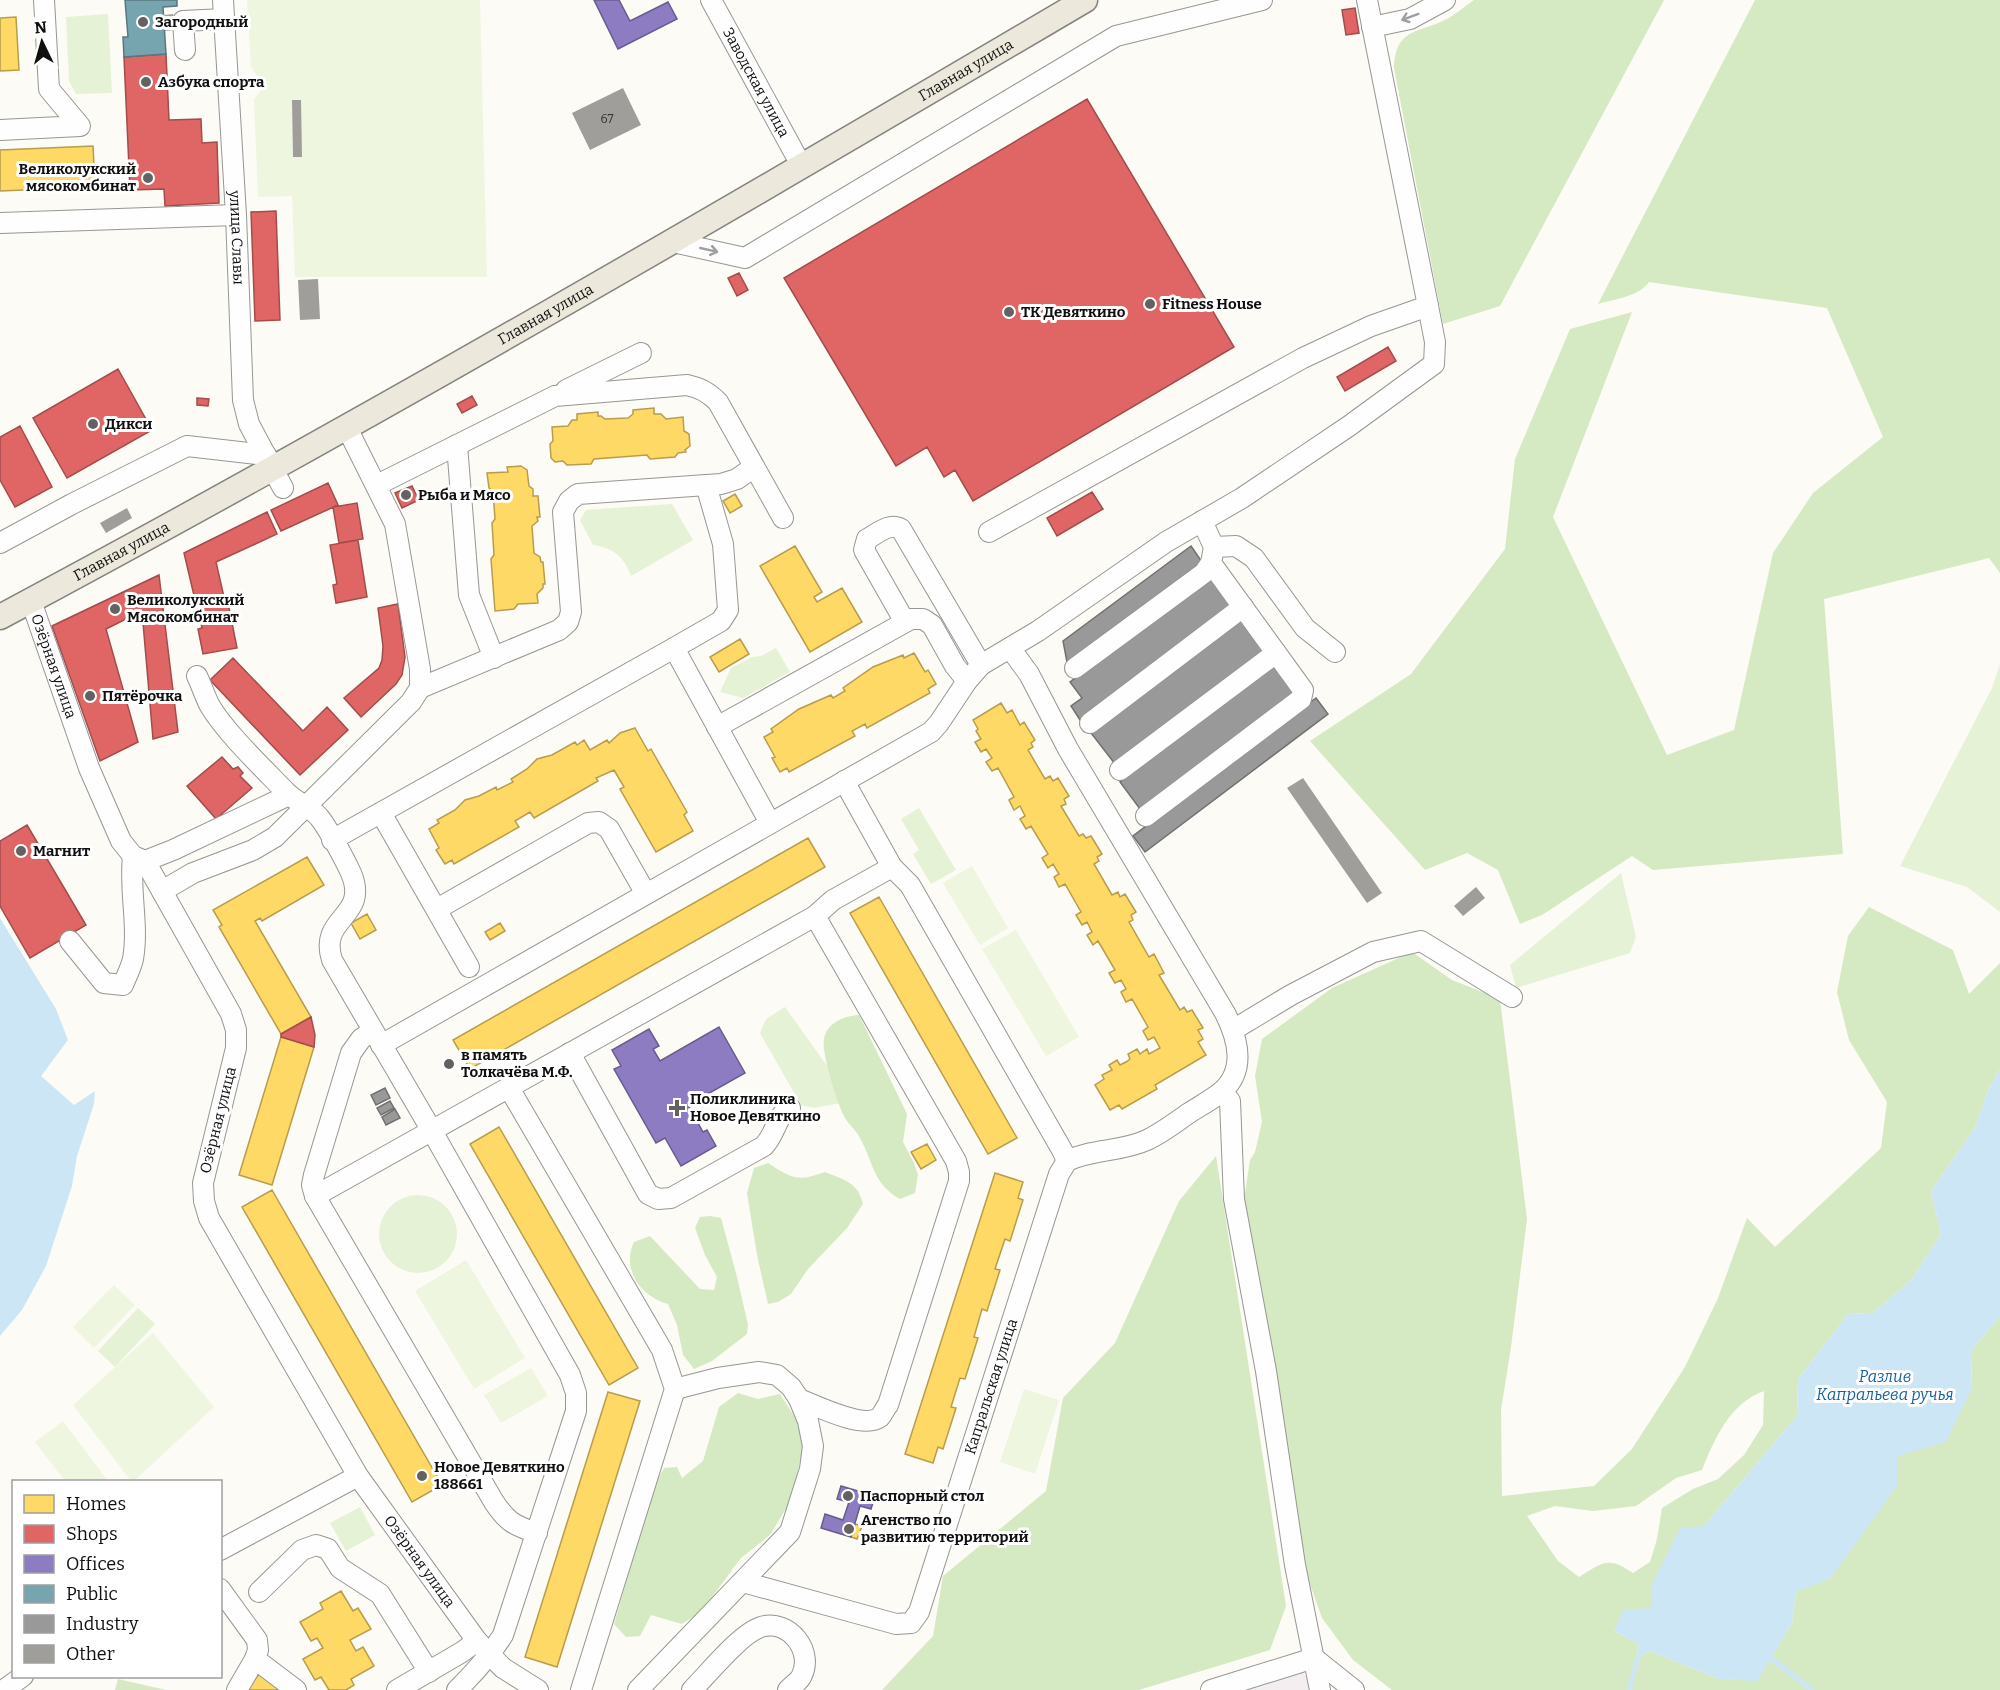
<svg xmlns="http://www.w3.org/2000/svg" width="2000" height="1690" font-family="Bitter,serif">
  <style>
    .industrial { fill: #f4eef1 }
    .green { fill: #e5f2d5 }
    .forest { fill: #d5e9c3; fill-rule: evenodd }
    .pitch { fill: #eff6df }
    .water { fill: #cce6f6 }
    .homes { fill: #ffd966; stroke: #b79d4c; stroke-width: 1.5 }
    .shops { fill: #e06666; stroke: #a24c4c; stroke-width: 1.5 }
    .offices { fill: #8e7cc3; stroke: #685c8d; stroke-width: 1.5 }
    .public { fill: #76a5af; stroke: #57787f; stroke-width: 1.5 }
    .industry { fill: #999; stroke: #707070; stroke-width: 1.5 }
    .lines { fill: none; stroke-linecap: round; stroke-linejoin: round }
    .stream { stroke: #cce6f6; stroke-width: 5 }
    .building { fill: #a09e9a }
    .minor-casing { stroke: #969693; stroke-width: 22 }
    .major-casing { stroke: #848380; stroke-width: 27 }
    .minor { stroke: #fffefe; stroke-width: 20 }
    .major { stroke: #ece8db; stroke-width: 24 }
    .oneway { stroke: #9f9f9f }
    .poi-dot { fill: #636260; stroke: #fff; stroke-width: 2 }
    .labels { text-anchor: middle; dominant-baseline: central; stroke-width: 6; stroke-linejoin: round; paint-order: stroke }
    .number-label { font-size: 12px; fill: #343432 }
    .poi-label { font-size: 15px; font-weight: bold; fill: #101010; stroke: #fff; text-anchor: start }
    .street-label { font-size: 15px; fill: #101010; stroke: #fff }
    .water-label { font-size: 16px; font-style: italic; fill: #1762a3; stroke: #fff }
  </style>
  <rect width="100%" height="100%" fill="#fcfbf5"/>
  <path class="industrial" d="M1298 1670 1324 1690H1231Z"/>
  <path class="green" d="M108 14 112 93 76 94 69 81 66 17Z
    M672 504 693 540 631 576C624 557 614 548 593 545L580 520 586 510Z
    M776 648 790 672 743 698 720 692 731 668 752 657 761 656Z
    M2000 664V912L1967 887 1900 866 1992 688Z
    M919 808 956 870 931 884 913 854 919 850 901 819Z
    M1621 873 1636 937 1630 953 1516 988 1510 965Z
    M785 1007 852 1101 814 1108 801 1105 760 1033 766 1019Z
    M379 1234a39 39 0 1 1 78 0a39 39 0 1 1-78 0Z
    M138 1308 155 1324 115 1367 98 1351Z
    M360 1507 375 1535 346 1551 330 1523Z"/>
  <path class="forest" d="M1474 0H1664L1500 306 1443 324 1394 68C1396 27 1418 34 1447 19 1456 14 1465 6 1474 0Z
    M1755 0H2000V573L1989 558 1824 599 1843 854 1653 870 1632 856 1542 915 1520 924 1498 870 1467 853 1425 870 1310 741 1411 674 1505 549 1515 459 1570 329 1632 312 1553 517 1667 755 1734 730 1773 553 1813 493 1883 437 1827 308 1649 282C1638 297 1615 299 1598 304Z
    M1869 907 1953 950 1969 994 2000 963V1069L1989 1088 1975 1128 1931 1191 1941 1234 1912 1279 1872 1314 1849 1313 1798 1379 1797 1416 1704 1526 1652 1609 1614 1631 1637 1643 1638 1657 1650 1651 1719 1679 1757 1680 1792 1623 1796 1591 1831 1578 1898 1456 1972 1388 1971 1351 2000 1316V1690H1392L1353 1660 1322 1618 1305 1570 1244 1199 1250 1160 1255 1152 1262 1122 1255 1076 1262 1039 1332 988 1412 952 1452 980 1500 999 1527 1219 1511 1347 1501 1410 1502 1496 1594 1486 1632 1449 1685 1367 1718 1298 1747 1218 1775 1247 1881 1148 1887 1102 1849 1040 1837 992 1848 936ZM1764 1391 1763 1425 1744 1455 1718 1479 1693 1489 1662 1508 1657 1539 1650 1562 1633 1573C1608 1556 1603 1562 1579 1577L1558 1561 1527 1516 1555 1506 1593 1511 1636 1506 1676 1478 1702 1470C1715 1438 1730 1403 1764 1391Z
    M859 1015 907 1114 903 1142 914 1163 918 1175 915 1193 900 1199C872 1183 874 1163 860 1138 856 1130 848 1124 844 1116 837 1103 821 1052 824 1039 827 1022 845 1016 859 1015Z
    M1216 1156 1286 1606 1270 1650 1139 1690H882L933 1636 943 1576 1046 1491 1063 1398 1115 1343 1179 1201Z
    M768 1163C793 1179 797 1182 825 1172 844 1180 858 1182 863 1204L847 1228 808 1269 791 1294 778 1302 768 1304 757 1255 747 1193 754 1168Z
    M710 1216 721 1218 737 1277 748 1325 747 1334 712 1361 694 1369 683 1355 677 1325 668 1304C641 1297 621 1269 634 1242L650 1236 700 1289 714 1290 717 1277 705 1255 695 1228 700 1217Z
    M738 1393 758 1399 780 1394 796 1419 804 1445 790 1502 770 1535 741 1558 701 1612 682 1624 651 1615 640 1636 626 1637 614 1624 654 1486 664 1468 677 1467 682 1478 703 1461 719 1407Z
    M118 1679 166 1690H115Z"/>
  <path class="pitch" d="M247 0H480L487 277H295L292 196 258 197 254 100 264 86 251 67Z
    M972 866 1008 928 980 945 943 883Z
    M1016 930 1079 1037 1046 1056 982 949Z
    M466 1260 525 1358 474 1389 415 1291Z
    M114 1285 135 1305 94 1348 73 1327Z
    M153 1333 214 1407 134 1481H131L73 1405Z
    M531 1368 548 1396 501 1423 484 1395Z
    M1024 1389 1059 1400 1035 1474 1000 1462Z
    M63 1421 108 1481H65L35 1442Z"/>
  <path class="water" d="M0 918 56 1009 68 1040 41 1076 74 1105 95 1091 94 1104 77 1156 72 1186 46 1266 22 1310 0 1336Z
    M2000 1069V1316L1971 1351 1972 1388 1946 1442 1898 1456 1897 1486 1831 1578 1796 1592 1792 1623 1757 1681 1719 1679 1650 1651 1638 1657 1637 1643 1614 1631 1623 1610 1652 1608 1651 1586 1680 1528 1704 1526 1797 1416 1798 1379 1849 1313 1872 1314 1912 1279 1941 1234 1931 1191 1975 1128 1989 1088Z"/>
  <path class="homes" d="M16 17 19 70 0 71V18Z
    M93 146 95 187 0 191V150Z
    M654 408V414H661L666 419 683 417 684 431 689 434 690 446 685 450 686 452 678 453 675 457 650 459 647 455 594 459 591 464 567 465 563 461 555 462 551 458 550 444 553 441 552 427 568 426 572 420H577V414L598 412V416H601L605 419 628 418 633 414V410Z
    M521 466 527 470 529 486 533 489V496H538L540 517H537L538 521 532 526 534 553 540 557 541 562H543L545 584H543V588L537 594 538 603 518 604 514 609 495 611 491 559 494 555 492 523 495 519 493 491 489 488 487 473 508 472 507 467Z
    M735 494 742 506 730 513 723 501Z
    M795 546 822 592 814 597 817 602 842 588 862 622 810 652 760 566Z
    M740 639 749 654 719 672 710 657Z
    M914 653 925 672 928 670 936 684 928 689 930 693 867 728 865 724 852 731 855 736 789 772 787 768 780 772 772 758 775 757 764 737 773 732 771 729 799 709 831 695 833 698 845 691 843 688 873 667 903 655 904 658Z
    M1001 703 1007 713 1012 710 1020 725 1024 722 1035 740 1031 743 1033 747 1028 750 1045 779 1050 776 1053 781 1058 778 1069 796 1064 799 1066 804 1061 806 1079 836 1083 834 1086 838 1091 836 1102 854 1097 857 1099 861 1094 864 1112 895 1118 892 1120 897 1125 894 1136 912 1131 915 1133 920 1129 922 1149 957 1154 954 1164 973 1159 975 1180 1010 1184 1007 1187 1012 1192 1010 1203 1028 1198 1030 1203 1039 1198 1042 1206 1055 1155 1085 1157 1089 1122 1109 1119 1105 1110 1110 1095 1085 1104 1079 1102 1075 1112 1070 1109 1065 1117 1060 1120 1065 1126 1062 1130 1059 1128 1054 1137 1049 1140 1054 1147 1049 1149 1054 1160 1048 1154 1037 1148 1040 1143 1031 1148 1027 1132 999 1126 1002 1121 992 1126 989 1121 980 1115 983 1109 973 1115 970 1098 941 1093 945 1087 935 1092 932 1087 922 1082 925 1076 915 1081 912 1065 884 1059 887 1054 877 1059 874 1053 864 1048 868 1042 858 1048 854 1031 826 1026 829 1020 819 1025 816 1020 806 1014 810 1009 800 1014 797 998 768 992 771 986 762 992 758 986 749 981 752 975 742 981 739 976 731 978 729 973 720Z
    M635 728 648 751 651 749 687 812 684 815 693 831 656 852 620 789 624 787 614 770 596 778 598 781 534 818 530 812 515 821 519 827 454 864 452 860 445 864 436 850 439 848 429 829 439 823 437 820 455 810 465 800 479 796 496 787 497 790 513 782 511 779 527 769 537 759 552 755 575 742 577 745 584 740 590 750 607 740 609 743 620 733Z
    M808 838 825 867 470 1069 453 1040Z
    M307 857 324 885 262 921 260 918 255 921 311 1017 281 1034 219 927 222 925 213 910Z
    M879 897 1017 1138 988 1154 850 913Z
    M367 914 376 930 360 939 351 923Z
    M500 923 505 931 490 940 485 932Z
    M281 1037 314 1047 272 1185 239 1175Z
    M499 1127 638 1368 609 1385 470 1144Z
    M927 1144 936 1160 921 1169 911 1152Z
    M995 1173 1023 1182 1018 1198 1023 1200 1010 1241 1005 1239 995 1269 1000 1270 987 1311 982 1309 974 1337 978 1338 965 1379 960 1378 951 1407 956 1408 943 1449 938 1447 933 1463 905 1454Z
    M272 1190 442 1485 412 1502 242 1207Z
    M608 1392 640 1401 557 1667 525 1657Z
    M855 1524 862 1526 857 1539 851 1537Z
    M341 1591 353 1611 358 1608 371 1629 350 1640 356 1651 363 1647 374 1666 351 1679 354 1685 346 1690H329L321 1677 315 1680 303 1659 323 1648 317 1638 311 1641 300 1622 323 1609 320 1603Z
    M259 1674 282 1690H247Z"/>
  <path class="shops" d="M1355 8 1359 33 1346 35 1342 10Z
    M166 54 169 120 201 119 202 143 217 142 219 203 165 206 164 189 130 190 124 57Z
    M1087 99 1234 347 973 501 955 470 944 477 927 447 896 466 784 278Z
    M276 211 280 320 255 321 251 212Z
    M739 273 748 290 737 296 728 278Z
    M1388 347 1396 361 1345 391 1337 377Z
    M118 369 152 430 67 478 33 418Z
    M472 396 477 405 462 413 457 404Z
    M197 398 209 399 208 406 197 405Z
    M20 426 52 487 15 507 0 480V437Z
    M328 483 338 505 281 531 271 510Z
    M412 486 419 500 402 508 395 493Z
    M1092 492 1103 509 1057 536 1047 518Z
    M357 503 363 539 339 543 333 507Z
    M267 512 277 534 216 562 224 597 196 604 184 553Z
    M358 540 367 597 336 603 333 585 337 584 330 545Z
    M159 575 178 732 153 739 142 611 106 629 138 742 100 761 52 626Z
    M228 603 237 648 203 654 198 629 202 628 198 608Z
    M398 604 405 657 402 675 396 684 361 717 344 698 379 668 382 660 383 646 378 608Z
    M233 658 303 731 327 707 348 730 300 775 210 680Z
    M222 757 233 769 238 767 243 773 240 776 252 788 216 819 187 786Z
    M27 825 86 925 30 958 0 906V841Z
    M311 1017 315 1035 314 1047 281 1037V1034Z"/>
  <path class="offices" d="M594 0H619L630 21 668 2 677 19 618 49Z
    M719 1027 745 1073 688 1105 703 1132 707 1130 716 1146 681 1166 665 1138 656 1143 614 1069 621 1066 612 1050 649 1029 659 1046 653 1049 660 1061Z
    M841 1486 875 1496 871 1509 860 1506 851 1537 821 1528 825 1514 843 1520 849 1502 837 1499Z"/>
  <path class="public" d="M125 0H177V6L163 7 166 54 124 57 123 37H128Z"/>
  <path class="industry" d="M1191 546 1202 562 1067 662 1063 641Z
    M1211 578 1233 606 1080 720 1071 706 1082 698 1070 682Z
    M1241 620 1265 651 1115 764 1091 733Z
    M1275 665 1296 692 1140 809 1120 782Z
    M1316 698 1328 714 1145 852 1133 836Z
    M385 1088 390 1098 376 1105 371 1095Z
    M390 1101 394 1108 381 1115 377 1108Z
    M395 1109 400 1118 386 1125 382 1117Z"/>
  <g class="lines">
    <path class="stream" d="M1771 1658 1812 1690
      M1629 1690 1638 1657"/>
  </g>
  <path class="building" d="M173 14 174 30 165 31 164 15Z
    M623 88 641 125 590 150 572 113Z
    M292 100H301L302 157H293Z
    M318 279 320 319 300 320 298 280Z
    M127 508 132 518 106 533 100 523Z
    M1303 778 1382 893 1367 903 1287 788Z
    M1476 887 1485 898 1463 916 1454 906Z"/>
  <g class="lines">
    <defs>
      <g id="minor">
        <path id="s1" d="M223 0 236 215 243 400 249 424 283 488"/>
        <path id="s2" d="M711 0 801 165"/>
        <path d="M1372 27 1410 19 1445 0"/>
        <path d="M185 50 183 21 224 19"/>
        <path d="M0 130 80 126 49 89 44 0"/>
        <path d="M0 223 236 215"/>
        <path d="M673 242 745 258 1116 36 1262 0"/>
        <path d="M566 390 641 353"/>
        <path d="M457 445 469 595 494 658"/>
        <path d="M377 485 555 396 687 385C700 388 708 392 718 402L783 518"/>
        <path d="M706 485 723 544 728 610 721 621 674 648 770 823"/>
        <path d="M989 532 1303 358 1371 326 1428 306"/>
        <path d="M0 543 72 504 187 446 266 455"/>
        <path d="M1214 547 1236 546 1254 558 1305 628 1335 652"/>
        <path id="s3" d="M31 601 89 768 121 841 133 856 145 861 231 1014 236 1030V1048L203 1183 204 1201 209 1218 358 1476 477 1641 503 1668 538 1690"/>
        <path d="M905 622 864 550 867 539C877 534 889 522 901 529L981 665"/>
        <path d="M1010 648 1029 674 1068 749 1225 1013C1238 1039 1247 1071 1220 1093 1211 1100 1200 1106 1189 1113 1176 1122 1162 1133 1147 1140 1121 1152 1092 1149 1067 1161"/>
        <path d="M1075 668 1204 573 1211 563"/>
        <path d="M197 676C202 686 205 697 210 706 226 733 264 769 286 792 296 802 310 807 319 817 328 828 345 860 351 873 370 918 318 916 332 960L432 1131 570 1375 576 1393V1411L503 1635C491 1654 473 1674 457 1690"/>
        <path d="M420 688 559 630 568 622 571 612 563 512 569 501 578 494 721 484 737 479 754 467"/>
        <path d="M1090 723 1243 607"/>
        <path d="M717 727 911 619H923L932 625 955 666 967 681"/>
        <path d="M1120 770 1276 653"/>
        <path d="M844 781 892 867 910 885 1062 1150 1067 1161"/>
        <path d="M381 813 469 967"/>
        <path d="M1146 816 1301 699 1303 690 1211 563 1214 547 1202 521"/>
        <path d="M332 840 674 648"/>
        <path d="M145 861 173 850 289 795"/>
        <path d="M162 891 193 873 253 850 275 837 411 702 420 688V669L395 524 347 428"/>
        <path d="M437 909 588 823 599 822 609 829 646 894"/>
        <path d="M70 941 104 983 123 985C126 977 131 968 133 959 139 925 129 891 133 856"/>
        <path d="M1233 1030 1291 995 1373 952 1421 941 1512 997"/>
        <path d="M372 1031 361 1039 351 1053 314 1175 312 1185 315 1196 494 1502C507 1522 515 1526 537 1533"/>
        <path d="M381 1045 931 732 939 723 967 681 981 665 1038 631 1166 542 1242 498 1349 426 1434 364 1435 342 1428 306 1367 0"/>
        <path d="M570 1053 648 1194 658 1199 671 1198 764 1146C777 1132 775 1117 790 1108"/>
        <path d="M509 1088 662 1350 675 1389 581 1690"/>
        <path d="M1222 1092 1230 1101 1234 1199 1266 1371 1295 1565 1320 1690"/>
        <path d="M315 1196 815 916 833 900 892 867"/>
        <path d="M799 1399C817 1406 864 1430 880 1417 883 1414 885 1408 888 1405L959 1181V1172L956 1161 815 916"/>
        <path d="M220 1550 358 1476"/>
        <path id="s4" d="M743 1582 896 1624 911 1623 919 1612 1059 1174 1067 1161"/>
        <path d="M220 1589 257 1640 258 1650 255 1659 296 1690"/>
        <path d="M259 1592 302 1550 316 1545 328 1549 340 1568 380 1594 429 1672"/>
        <path d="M4 1690 23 1676"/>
        <path d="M237 1690 255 1659"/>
        <path d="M397 1690 462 1652 477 1641"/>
        <path d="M638 1690 790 1532 810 1469 813 1446 808 1421 799 1399 791 1387 777 1375 759 1372 718 1378 675 1389"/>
        <path d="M692 1690C708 1674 741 1633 761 1627 789 1618 815 1652 801 1677 799 1681 792 1686 788 1690"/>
        <path d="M1211 1690 1314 1658 1354 1690"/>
      </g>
      <g id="major">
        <path id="s5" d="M0 617C367 421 727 211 1085 0"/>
      </g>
    </defs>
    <use href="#minor" class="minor-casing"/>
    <use href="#major" class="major-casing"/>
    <use href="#minor" class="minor"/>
    <use href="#major" class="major"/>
  </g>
  <defs><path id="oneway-shaft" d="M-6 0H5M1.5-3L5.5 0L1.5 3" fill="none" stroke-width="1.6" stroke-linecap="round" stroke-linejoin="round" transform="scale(1.5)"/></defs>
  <g class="oneway">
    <use href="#oneway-shaft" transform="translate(1410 17) rotate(160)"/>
    <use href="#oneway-shaft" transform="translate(709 250) rotate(13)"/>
  </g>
  <g class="poi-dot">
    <circle cx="143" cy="22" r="6"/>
    <circle cx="146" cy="82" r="6"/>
    <circle cx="148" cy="178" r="6"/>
    <circle cx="1150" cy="304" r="6"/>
    <circle cx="1009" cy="312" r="6"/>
    <circle cx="93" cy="424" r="6"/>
    <circle cx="406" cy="495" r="6"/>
    <circle cx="115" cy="609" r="6"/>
    <circle cx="90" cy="696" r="6"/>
    <circle cx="21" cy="851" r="6"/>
    <circle cx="449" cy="1064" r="6"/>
    <path d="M674 1099h6v6h6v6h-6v6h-6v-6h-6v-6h6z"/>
    <circle cx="422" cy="1476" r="6"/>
    <circle cx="848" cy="1496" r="6"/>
    <circle cx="849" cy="1529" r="6"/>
  </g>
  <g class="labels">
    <g class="number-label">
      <text x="607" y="119">67</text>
    </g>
    <g class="poi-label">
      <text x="155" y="22">Загородный</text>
      <text x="158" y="82">Азбука спорта</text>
      <text x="136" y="169" text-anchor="end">Великолукский<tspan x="136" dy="17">мясокомбинат</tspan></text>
      <text x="1162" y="304">Fitness House</text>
      <text x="1021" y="312">ТК Девяткино</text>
      <text x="105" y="424">Дикси</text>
      <text x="418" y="495">Рыба и Мясо</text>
      <text x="127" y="600">Великолукский<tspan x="127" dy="17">Мясокомбинат</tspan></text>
      <text x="102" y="696">Пятёрочка</text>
      <text x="33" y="851">Магнит</text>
      <text x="461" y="1055">в память<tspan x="461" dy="17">Толкачёва М.Ф.</tspan></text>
      <text x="690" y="1099">Поликлиника<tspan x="690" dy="17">Новое Девяткино</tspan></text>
      <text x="434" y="1467">Новое Девяткино<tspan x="434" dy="17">188661</tspan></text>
      <text x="860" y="1496">Паспорный стол</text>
      <text x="861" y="1520">Агенство по<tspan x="861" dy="17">развитию территорий</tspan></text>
    </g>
    <g class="street-label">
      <text stroke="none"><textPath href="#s5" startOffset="1110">Главная улица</textPath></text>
      <text stroke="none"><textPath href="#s2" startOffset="94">Заводская улица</textPath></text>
      <text stroke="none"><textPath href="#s1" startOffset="238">улица Славы</textPath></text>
      <text stroke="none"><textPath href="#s5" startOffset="624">Главная улица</textPath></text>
      <text stroke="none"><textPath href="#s5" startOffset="138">Главная улица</textPath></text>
      <text stroke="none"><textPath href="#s3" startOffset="69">Озёрная улица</textPath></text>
      <text transform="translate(218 1120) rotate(-76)">Озёрная улица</text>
      <text stroke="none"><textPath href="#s4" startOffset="424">Капральская улица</textPath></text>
      <text stroke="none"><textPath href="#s3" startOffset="1077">Озёрная улица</textPath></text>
    </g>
    <g class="water-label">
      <text x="1885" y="1376">Разлив<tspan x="1885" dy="18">Капральева ручья</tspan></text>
    </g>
  </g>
  <rect x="12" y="1480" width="210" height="198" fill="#ffffff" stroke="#9f9f9f" stroke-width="1.5"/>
  <rect x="24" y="1495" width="30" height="18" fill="#ffd966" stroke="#9f9f9f" stroke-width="1.5"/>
  <text x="66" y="1510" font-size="18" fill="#101010">Homes</text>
  <rect x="24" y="1525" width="30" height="18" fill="#e06666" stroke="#9f9f9f" stroke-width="1.5"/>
  <text x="66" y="1540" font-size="18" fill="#101010">Shops</text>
  <rect x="24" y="1555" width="30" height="18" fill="#8e7cc3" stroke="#9f9f9f" stroke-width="1.5"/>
  <text x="66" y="1570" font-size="18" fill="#101010">Offices</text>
  <rect x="24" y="1585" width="30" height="18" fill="#76a5af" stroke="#9f9f9f" stroke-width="1.5"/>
  <text x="66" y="1600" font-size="18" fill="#101010">Public</text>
  <rect x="24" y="1615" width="30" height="18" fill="#999999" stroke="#9f9f9f" stroke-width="1.5"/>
  <text x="66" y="1630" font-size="18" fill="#101010">Industry</text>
  <rect x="24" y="1645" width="30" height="18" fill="#a09e9a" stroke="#9f9f9f" stroke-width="1.5"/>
  <text x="66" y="1660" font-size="18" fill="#101010">Other</text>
  <g transform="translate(42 42) rotate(355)" stroke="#ffffff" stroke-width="4.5" paint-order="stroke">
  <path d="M0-4.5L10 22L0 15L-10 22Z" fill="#101010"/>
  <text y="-9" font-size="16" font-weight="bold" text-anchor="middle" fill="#101010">N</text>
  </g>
</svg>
